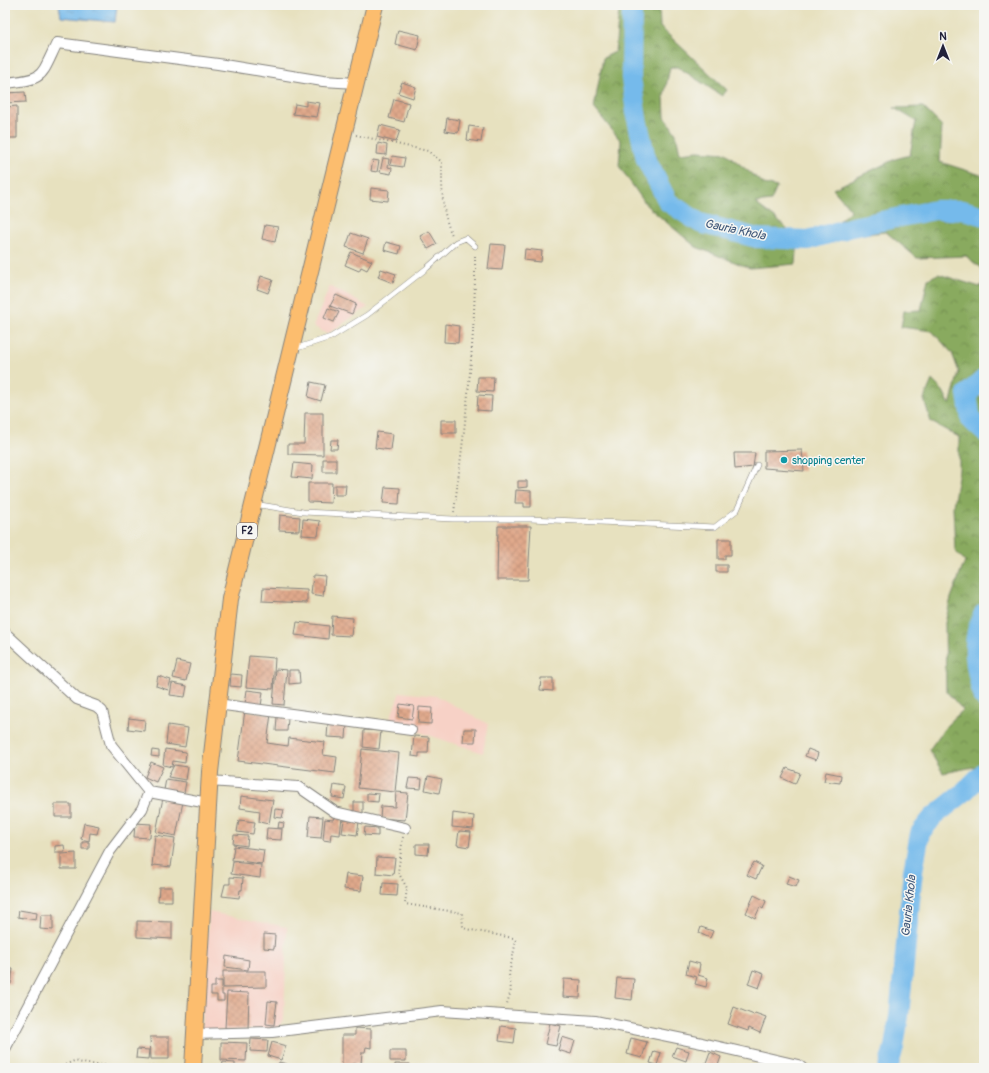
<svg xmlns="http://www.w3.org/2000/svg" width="989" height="1073" font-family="Pangolin,sans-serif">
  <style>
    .built { fill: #f7d1c6 }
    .forest { fill: url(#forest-crowns); stroke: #56664c }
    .water { fill: url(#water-ripples); stroke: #4c6e93 }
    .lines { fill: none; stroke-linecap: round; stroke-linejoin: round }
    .river { stroke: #75baeb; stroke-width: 20 }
    .building { fill: url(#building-cross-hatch) }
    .lane-casing { stroke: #84827d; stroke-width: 6 }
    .street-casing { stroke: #84827d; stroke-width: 12 }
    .primary-casing { stroke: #84827d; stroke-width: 18 }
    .path { stroke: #84827d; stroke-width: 2; stroke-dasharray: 1 3; stroke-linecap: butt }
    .lane { stroke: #fff; stroke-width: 5 }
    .street { stroke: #fff; stroke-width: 10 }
    .primary { stroke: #fcbd6e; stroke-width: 16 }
    .culture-dot { fill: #0f9aa8; stroke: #f6f6f2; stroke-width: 1.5 }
    .labels { text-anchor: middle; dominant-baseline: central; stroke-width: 3; stroke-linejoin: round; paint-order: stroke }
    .shield { fill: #f6f6f2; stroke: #626272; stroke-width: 1 }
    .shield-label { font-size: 10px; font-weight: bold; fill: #22223b }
    .culture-label { font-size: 11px; fill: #0d838f; stroke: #f6f6f2; text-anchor: start }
    .water-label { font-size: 12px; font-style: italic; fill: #3f5779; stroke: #f6f6f2 }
  </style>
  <defs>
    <pattern id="forest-crowns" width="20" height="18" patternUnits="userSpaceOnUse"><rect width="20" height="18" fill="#89aa5e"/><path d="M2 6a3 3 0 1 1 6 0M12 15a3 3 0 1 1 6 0" fill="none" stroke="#708a4f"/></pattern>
    <pattern id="water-ripples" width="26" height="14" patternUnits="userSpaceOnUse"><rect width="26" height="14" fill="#75baeb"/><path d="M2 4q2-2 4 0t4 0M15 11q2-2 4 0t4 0" fill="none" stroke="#6097c0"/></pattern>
    <pattern id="building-cross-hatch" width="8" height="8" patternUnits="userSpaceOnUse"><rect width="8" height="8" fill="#e0a98b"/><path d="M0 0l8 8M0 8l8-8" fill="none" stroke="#c09179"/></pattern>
  </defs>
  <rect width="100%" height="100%" fill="#f6f6f2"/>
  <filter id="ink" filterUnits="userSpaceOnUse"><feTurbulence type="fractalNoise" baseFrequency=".025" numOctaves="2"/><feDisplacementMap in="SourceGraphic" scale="8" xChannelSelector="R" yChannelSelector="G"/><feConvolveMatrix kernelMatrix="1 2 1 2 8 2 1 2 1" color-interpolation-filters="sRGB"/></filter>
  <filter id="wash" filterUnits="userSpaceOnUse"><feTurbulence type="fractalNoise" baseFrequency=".012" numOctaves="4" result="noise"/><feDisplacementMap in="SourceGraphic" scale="16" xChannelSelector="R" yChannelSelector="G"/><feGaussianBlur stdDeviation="0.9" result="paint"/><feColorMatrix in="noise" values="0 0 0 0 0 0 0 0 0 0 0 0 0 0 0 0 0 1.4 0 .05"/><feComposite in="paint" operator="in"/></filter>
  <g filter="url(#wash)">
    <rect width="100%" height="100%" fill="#e7e1bf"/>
    <path class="built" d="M330 286 368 307 327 334 313 326Z
      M400 692 437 696 488 724 483 753 389 722Z
      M209 912 287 927 284 1019 276 1030 201 1031Z"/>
    <path class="forest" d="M616 5H659L660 27 727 90 722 96 678 67H670L664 96 665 117 676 134 680 153 698 151 726 153 764 184 777 187 771 201 755 203 775 218 798 239 796 264 750 268 696 247 647 206 619 166 621 141 594 108 603 58 615 52 619 10Z
      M923 107 942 126 940 162 984 176V271L966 256 917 258 886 232 837 236 839 221 851 210 833 189 895 159 910 155 916 121 894 108Z
      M938 274 980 287 984 280V368L973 380 984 406V765L943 773 929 750 947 725 963 710 946 691 945 623 951 598 965 561 955 551 953 506 959 470V437L931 422 924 399 932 380 943 391 950 405 959 372 952 353 932 331 901 327 904 311 921 310 928 279Z"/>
    <path class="water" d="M59 5H117L115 22 61 17Z"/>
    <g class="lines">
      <path class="river" d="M632 5 631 78 637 119 646 159 668 202 700 223 757 238 808 240 852 227 935 210H963L984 216
        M984 379 967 394 971 420 984 432
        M984 613C969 641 975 669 984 698
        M888 1068 894 1047 899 1016 913 871 920 833 933 817 962 794 984 772"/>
    </g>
    <g id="blocks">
      <path class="building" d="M398 30 420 35 417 50 395 44Z
        M402 82 416 87 413 98 398 93Z
        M25 92 26 102 5 103V93Z
        M394 99 409 103 404 122 389 118Z
        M306 101 320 103 317 117 293 114 295 104 306 106Z
        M17 106V138H7L6 107Z
        M447 118 460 120 458 133 445 131Z
        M380 125 400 130 396 142 377 137Z
        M469 126 483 128 481 142 467 140Z
        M378 143 387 145 386 155 377 154Z
        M392 156 405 158 403 167 390 165Z
        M383 158 389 159 388 167 392 168 391 174 380 172Z
        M373 160 379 161 377 172 371 171Z
        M371 188 389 190 388 201 370 199Z
        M265 225 278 227 275 242 262 239Z
        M429 231 437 244 428 249 420 236Z
        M351 233 368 239 363 253 346 247Z
        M386 242 401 246 399 254 384 250Z
        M491 244 505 245 502 270 488 269Z
        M525 249 542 251 541 262 524 260Z
        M351 252 372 261 367 270 361 267 359 271 345 265Z
        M381 269 396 274 393 283 378 277Z
        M261 276 273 280 268 293 257 289Z
        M336 295 356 304 352 314 330 306Z
        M328 308 339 312 334 322 324 318Z
        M445 324 459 326 458 343 444 342Z
        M478 377H494L493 392 477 391Z
        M311 382 325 385 321 401 308 397Z
        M478 395 492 396 491 411 477 410Z
        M305 413H323V455L288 454V444H304Z
        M441 420H456V433H441Z
        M377 432 393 434 391 450 375 448Z
        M331 440H338L337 449H330Z
        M802 450 804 471 764 468V451Z
        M734 453H755L753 467 735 469Z
        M323 459H336V472H323Z
        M294 463 313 465 312 479 292 477Z
        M518 481H527V487L518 488Z
        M308 483H332L331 503 308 502Z
        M335 485H346L345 495H335Z
        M385 487 400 488 399 504 383 503Z
        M516 490 531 491V507H524V503H515Z
        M280 515 300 517 299 531 279 530Z
        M303 519 320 521 318 536 302 535Z
        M498 526H531L528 580H497Z
        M718 539H731V555H725V559H718Z
        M716 565H727V572H716Z
        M313 575 325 576 323 596 311 594Z
        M263 588 307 590V603L262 601Z
        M332 616 353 618 351 636 331 635Z
        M297 622 329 626 328 639 295 635Z
        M249 656 275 658 273 689 246 687Z
        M177 661 190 664 186 681 173 678Z
        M276 669 287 670 284 705 273 704Z
        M289 670H299L300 683 289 684Z
        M231 674 242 675 241 687 230 686Z
        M158 676 171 680 168 690 156 686Z
        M541 678H553V691L540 690Z
        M172 683 187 686 185 697 170 695Z
        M247 690 263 692 261 706 245 704Z
        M400 704 414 706 412 719 398 717Z
        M419 707 432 708 431 724 418 723Z
        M245 710 271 714 267 743 288 746 289 738 325 742 323 755 337 757 335 773 238 761Z
        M277 717 288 718 287 731H276Z
        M129 718 145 720 144 731 128 729Z
        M328 724 347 725 346 738 327 737Z
        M168 725 188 728 185 747 166 744Z
        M464 729H476L475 742H463Z
        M364 730 381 731 379 749 363 747Z
        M414 736 429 737 428 753H419V757L412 756Z
        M165 749 186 752 185 763 173 761 172 767 163 765Z
        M362 749 399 753 395 792 358 788Z
        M808 749 818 753 816 760 805 756Z
        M152 750 159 751V757L151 756Z
        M151 762 163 767 156 782 145 777Z
        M174 765 188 767 186 780 168 777Z
        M787 768 800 773 795 784 782 778Z
        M826 772 841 775 840 783 824 781Z
        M428 776 442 779 439 793 425 790Z
        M409 778 422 779 421 789 407 788Z
        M166 779 186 782 184 793 164 790Z
        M334 785 346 787 344 799 332 797Z
        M396 792 408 793 405 820 380 818 381 806 395 807Z
        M367 793 379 794 378 802 367 801Z
        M241 796 273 800 269 824 259 822 260 811 240 808Z
        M163 798 183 802 176 836 156 832Z
        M354 802H363V813H354Z
        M55 804H71V817H55Z
        M275 809 284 810 282 818 274 817Z
        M453 813 474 816 473 829 452 827Z
        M310 816 323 817 321 838 308 837Z
        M334 816 342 817 340 835 331 834 330 841 323 840 325 819 333 820Z
        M239 820 255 822 253 834 237 832Z
        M344 820 359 822 357 835 342 833Z
        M279 822 284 823 283 828H278Z
        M84 823 99 826 97 834 90 833 89 841 81 839Z
        M135 823 151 824 150 838 134 837Z
        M365 827 378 828V836L364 835Z
        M267 828 282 829 281 840 266 839Z
        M459 831 471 832 469 847 457 845Z
        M155 835 175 838 171 867 154 865V866H152Z
        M234 835 248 836 247 846 233 844Z
        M82 842H89V849H82Z
        M416 844H429L428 855 416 854Z
        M64 845 65 852H55V846Z
        M234 846 264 850 262 864 232 860Z
        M76 853V869H61V854Z
        M377 857 395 858 393 875 376 873Z
        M233 862 261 865 260 878 231 874Z
        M754 862 762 866 756 879 747 875Z
        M346 874 363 876 361 891 344 889Z
        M789 876 799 880 796 887 786 884Z
        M230 877 243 878 242 890H240L239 898 222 896 225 884H230Z
        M383 883 398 884 397 896 382 895Z
        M159 887H172V901H158Z
        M754 895 766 901 763 909 760 907 755 918 746 913Z
        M19 910 37 913 36 920 18 917Z
        M41 915H53V930L40 929Z
        M137 921 172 922V939L137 937Z
        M701 927 713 931 710 938 699 933Z
        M264 934 275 935 274 949 264 948Z
        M226 956 249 960 248 970 225 967Z
        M689 961 700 964 698 975 708 978 706 987 695 984 697 977 686 974Z
        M5 968 13 969 11 984 5 983Z
        M753 970 764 974 759 988 748 984Z
        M223 971H266V987L223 988Z
        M617 978 634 979 632 1000 615 998Z
        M564 979 581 980 580 998 563 997Z
        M215 981H222V995H224V1001H217V995H211V987H215Z
        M227 992 249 993 248 1029 225 1028Z
        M268 1001 277 1002 274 1025 266 1024Z
        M734 1007 754 1015 755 1013 766 1017 760 1033 749 1028 748 1031 728 1024Z
        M550 1023 561 1026 556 1046 545 1044Z
        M501 1026 516 1028 514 1043 499 1041Z
        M355 1028 371 1029V1048L366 1047 365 1052H362L361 1064H352V1068H342V1035H355Z
        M150 1037H169V1059H151Z
        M562 1037 575 1041 571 1054 558 1050Z
        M631 1038 647 1042 642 1058 627 1054Z
        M251 1039 268 1040 267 1052 250 1051Z
        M221 1042 247 1043 246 1061 221 1060Z
        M272 1042 286 1046 281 1060 268 1056Z
        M676 1047 689 1051 686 1061 672 1056Z
        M137 1049 149 1050 148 1059 136 1058Z
        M390 1051H406V1061H390Z
        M654 1051 661 1053 657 1065 650 1063Z
        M710 1052 721 1057 717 1068H704Z
        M223 1062 235 1063V1068H222Z
        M279 1062 287 1064 286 1068H278Z
        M395 1064H410V1068H395Z"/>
    </g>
  </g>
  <g filter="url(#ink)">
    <use href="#blocks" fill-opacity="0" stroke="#84827d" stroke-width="1"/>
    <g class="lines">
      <defs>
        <path id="lane" d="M294 349 331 337 367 315 427 268 456 242 466 238 475 246
          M254 504 303 512 453 519H530L715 527 737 510 757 465"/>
        <path id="street" d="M5 83C45 79 40 78 57 43L218 64 323 81 356 83
          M5 633 77 699 96 706 102 711 111 745 149 792 208 803
          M217 704 411 730
          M209 781 299 787 335 812 405 828
          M193 1034 272 1032 442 1011 595 1021 702 1043 798 1065 802 1068
          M5 1049 110 851 142 809 149 792"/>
        <path id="primary" d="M193 1068 210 772 230 599 375 5"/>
      </defs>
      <use href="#lane" class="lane-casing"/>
      <use href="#street" class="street-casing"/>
      <use href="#primary" class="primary-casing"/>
      <path class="path" d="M356 135 428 151 442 162C442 186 441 212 452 235
        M454 512C465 426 476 340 475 254
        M403 837 398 872 407 888 405 904 462 913 463 927 466 929 513 938 516 941 509 974 511 990 507 1004
        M14 1068H26
        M58 1068 74 1061 87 1064 140 1067 181 1066"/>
      <use href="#lane" class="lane"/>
      <use href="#street" class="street"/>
      <use href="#primary" class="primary"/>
    </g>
  </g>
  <circle class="culture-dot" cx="784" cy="460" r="4"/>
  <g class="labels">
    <rect class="shield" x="237" y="523" width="20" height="16" rx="3"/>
    <g class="shield-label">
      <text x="247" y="531">F2</text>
    </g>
    <g class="culture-label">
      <text x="792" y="460">shopping center</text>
    </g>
    <g class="water-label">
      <text transform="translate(735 230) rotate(12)">Gauria Khola</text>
      <text transform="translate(909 906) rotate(-84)">Gauria Khola</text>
    </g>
  </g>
  <rect width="989" height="1073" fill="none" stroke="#f6f6f2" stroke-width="20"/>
  <g transform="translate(943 46)" stroke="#f6f6f2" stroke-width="3" paint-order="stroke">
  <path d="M0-3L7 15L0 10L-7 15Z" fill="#22223b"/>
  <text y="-6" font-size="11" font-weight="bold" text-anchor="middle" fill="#22223b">N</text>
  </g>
</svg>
